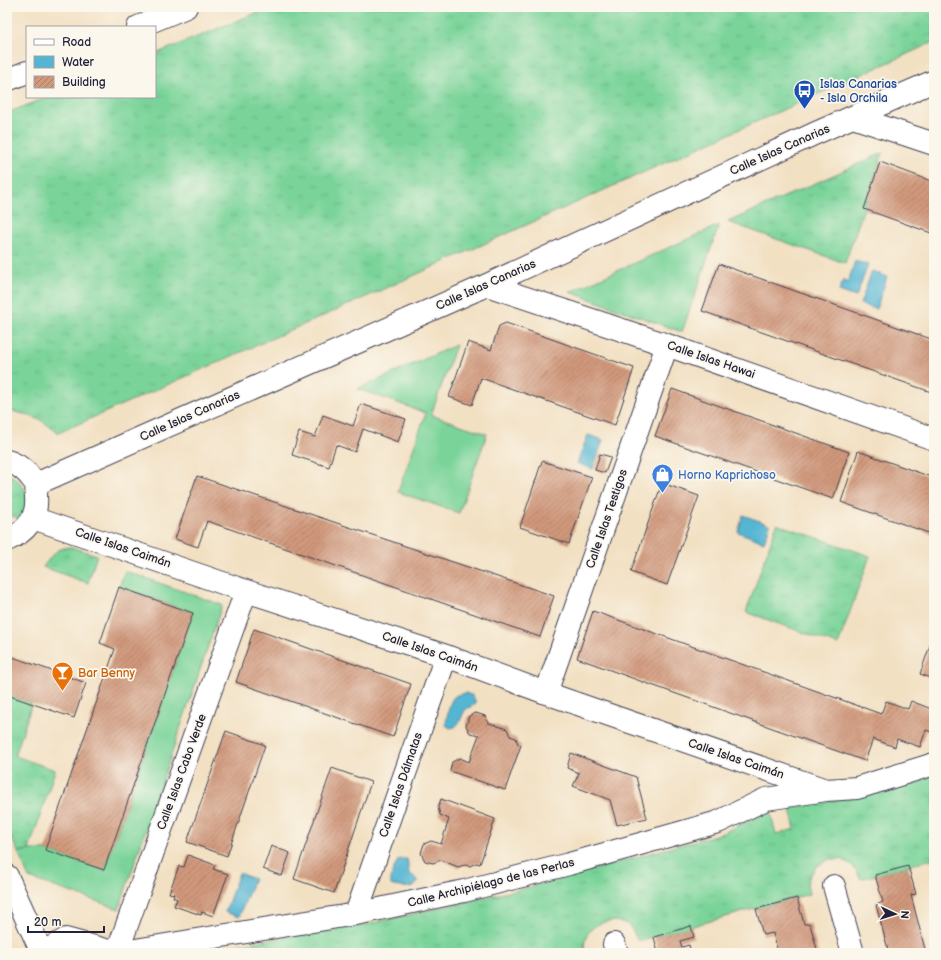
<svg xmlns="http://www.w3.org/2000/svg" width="941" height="960" font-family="'Balsamiq Sans',sans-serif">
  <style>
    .grass { fill: url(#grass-tufts); stroke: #4e7b6a }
    .garden { fill: #7ad49a; stroke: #4e7b6a }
    .water { fill: #54b6d3; stroke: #3b6c87 }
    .building { fill: url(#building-hatch) }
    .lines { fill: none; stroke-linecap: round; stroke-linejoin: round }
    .minor-casing { stroke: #413e4f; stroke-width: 24 }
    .highway-casing { stroke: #413e4f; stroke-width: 24 }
    .minor { stroke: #fff; stroke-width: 22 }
    .highway { stroke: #fff; stroke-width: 22 }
    .labels { text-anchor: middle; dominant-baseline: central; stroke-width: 3.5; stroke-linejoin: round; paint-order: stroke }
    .transit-label { font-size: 12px; fill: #164399; stroke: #fbf7ec; text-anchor: start }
    .street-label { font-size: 12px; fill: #22223b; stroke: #fbf7ec }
    .shop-label { font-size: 12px; fill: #366cbe; stroke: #fbf7ec; text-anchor: start }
    .food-label { font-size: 12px; fill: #c56008; stroke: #fbf7ec; text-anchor: start }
  </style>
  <defs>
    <pattern id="grass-tufts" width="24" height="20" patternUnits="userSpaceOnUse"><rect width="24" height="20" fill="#7ad49a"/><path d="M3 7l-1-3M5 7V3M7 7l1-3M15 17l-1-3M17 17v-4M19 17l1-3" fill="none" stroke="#69b686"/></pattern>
    <pattern id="building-hatch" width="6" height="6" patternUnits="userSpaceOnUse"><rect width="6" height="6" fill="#d1997b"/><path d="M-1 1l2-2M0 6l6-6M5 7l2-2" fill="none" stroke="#a97c66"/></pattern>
  </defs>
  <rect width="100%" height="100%" fill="#fbf7ec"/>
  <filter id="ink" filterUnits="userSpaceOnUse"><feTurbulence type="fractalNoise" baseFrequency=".025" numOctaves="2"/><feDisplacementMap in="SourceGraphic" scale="8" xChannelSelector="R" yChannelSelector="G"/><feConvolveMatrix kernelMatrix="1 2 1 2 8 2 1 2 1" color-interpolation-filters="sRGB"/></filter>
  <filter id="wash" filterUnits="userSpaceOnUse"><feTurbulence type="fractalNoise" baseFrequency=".012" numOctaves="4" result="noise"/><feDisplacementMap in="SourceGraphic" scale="16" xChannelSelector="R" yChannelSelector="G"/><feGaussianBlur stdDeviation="0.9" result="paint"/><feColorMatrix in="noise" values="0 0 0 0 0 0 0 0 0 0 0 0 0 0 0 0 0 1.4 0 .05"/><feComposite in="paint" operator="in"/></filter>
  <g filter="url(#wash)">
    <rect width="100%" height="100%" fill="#f2e0c2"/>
    <path class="grass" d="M271 7H934V42L366 297 58 433 41 420 24 414 7 410V113L48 97H155V54Z
      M883 153 845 263 728 222Z
      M7 474C18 478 27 488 27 501 27 507 23 516 21 522L14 516 8 518 7 517V484L9 480Z
      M777 524 870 556 838 645 746 612Z
      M71 547 97 555 88 583 43 567C53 555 55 548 71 547Z
      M7 695 32 703 15 756 55 770 29 850 18 852 7 828Z
      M934 771V845L932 859 861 879 853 866 842 859H829L817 866 810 876 807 884 809 894 638 941C635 936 633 929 628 925 624 922 618 921 613 921 595 921 581 934 585 953H183L360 926 530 887 723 833 770 810 776 834 795 829 790 808 861 796Z"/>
    <path class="garden" d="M719 225 682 332 570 292Z
      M456 345 431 415 487 434 459 513 398 492 426 413 358 389Z
      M125 571 222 605 119 909 29 878 18 852 29 850H45L104 870 193 613 119 587Z"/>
    <path class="water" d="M855 261 868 265 856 297 839 291 843 280 848 282Z
      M872 271 887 277 876 309 860 304Z
      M588 435 603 440 593 469 577 463Z
      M743 515 770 525 764 542 738 532Z
      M466 693 473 696 475 700V704L465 710 459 723 455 727 450 728 446 725C446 719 450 700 454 697 457 694 462 694 466 693Z
      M402 859H407C409 863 407 868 409 872 412 876 416 877 418 882 414 890 401 887 393 886L391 885C390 876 394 868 398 860Z
      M239 873 254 879 239 917 225 912Z"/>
    <g id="blocks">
      <path class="building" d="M880 162 934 182V234L864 209Z
        M719 264 934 340V393L702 311Z
        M506 323 634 368 615 425 481 378 472 405 449 397 468 342 491 350 499 326Z
        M672 389 849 452 833 499 655 436Z
        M361 404 406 419 398 442 363 429 355 452 336 445 329 467 292 455 299 432 315 437 323 415 353 426Z
        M858 451 934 478V535L841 502Z
        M600 454 611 457 605 473 595 470Z
        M542 461 592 477 569 544 520 527Z
        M197 476 554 596 540 637 207 521 198 547 175 539Z
        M662 483 699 496 667 585 631 572Z
        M119 587 193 613 104 870 45 850 115 649 100 643Z
        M593 611 881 714 886 701 908 709 911 701 934 710V733L926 730 920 747 897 739 895 747 873 739 865 761 643 682 577 658Z
        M254 629 411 684 393 737 236 682Z
        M934 634V679L920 674Z
        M7 655 86 683 74 718 7 695Z
        M476 713 485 716 489 723 507 729 510 736 516 738 518 744 521 745 505 790 450 771 452 762 460 758 469 762 479 735 470 733 466 726 469 716Z
        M226 731 265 745 227 856 187 842Z
        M571 753 636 777 647 818 617 825 610 800 573 786 579 773 567 768Z
        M332 768 371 782 334 893 294 879Z
        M441 799 495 819 480 864 476 863 470 866 465 865 458 867 441 860 433 863 425 861 421 853 424 844 431 841 441 844 449 819 440 815 438 807Z
        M271 846 290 853 282 876 263 869Z
        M188 855 215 865 213 869 228 874 213 916 202 912 201 915 174 906 177 899 173 897 174 894 169 893 179 866 184 867Z
        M908 866 916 894 911 895 926 953H889L876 905 883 902 875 875Z
        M797 898 804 924H810L818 953H778L773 933 763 935 756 909Z
        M691 926 694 937 680 941 682 947 689 945 691 953H658L654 937Z"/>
    </g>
  </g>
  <g filter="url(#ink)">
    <use href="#blocks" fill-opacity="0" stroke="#413e4f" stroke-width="1"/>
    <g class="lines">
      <defs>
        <path id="minor" d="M853 117 934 144
          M487 285 667 345 934 439
          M7 461C16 463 22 468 28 474 30 477 34 481 36 484 37 487 36 493 36 497 38 518 26 532 7 540
          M36 484 487 285 816 133 934 81
          M33 518 246 591 446 656 546 693 823 789
          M546 693 667 345
          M7 876 42 953
          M834 886 853 953
          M356 914 446 656
          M614 944 617 953
          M42 953 66 939 117 953 356 914 464 891 569 864 718 822 766 799 826 790 857 788 934 764
          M117 953 246 591"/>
        <path id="highway" d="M138 27 186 7
          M7 80 27 72"/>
      </defs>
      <use href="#minor" class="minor-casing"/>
      <use href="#highway" class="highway-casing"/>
      <use href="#minor" class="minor"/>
      <use href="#highway" class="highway"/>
    </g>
  </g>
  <defs>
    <symbol id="bus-pin" viewBox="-11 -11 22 30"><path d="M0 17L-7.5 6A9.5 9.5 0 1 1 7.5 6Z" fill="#1a4fb4" stroke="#fbf7ec"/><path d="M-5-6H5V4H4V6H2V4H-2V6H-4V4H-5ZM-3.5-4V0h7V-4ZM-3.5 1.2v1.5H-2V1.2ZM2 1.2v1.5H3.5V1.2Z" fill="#fff"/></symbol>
    <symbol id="shop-pin" viewBox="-11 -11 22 30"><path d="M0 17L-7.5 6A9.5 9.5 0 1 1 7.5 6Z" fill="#3f7fe0" stroke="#fbf7ec"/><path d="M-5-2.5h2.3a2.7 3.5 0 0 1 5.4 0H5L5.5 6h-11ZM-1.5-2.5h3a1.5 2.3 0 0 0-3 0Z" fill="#fff"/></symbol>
    <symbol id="bar-pin" viewBox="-11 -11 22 30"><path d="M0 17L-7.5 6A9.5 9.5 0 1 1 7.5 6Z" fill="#e8710a" stroke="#fbf7ec"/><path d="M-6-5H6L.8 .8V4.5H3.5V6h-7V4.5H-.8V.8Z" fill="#fff"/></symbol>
  </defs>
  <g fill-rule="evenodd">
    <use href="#bus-pin" x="792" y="78" width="25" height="34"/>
    <use href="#shop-pin" x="650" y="462" width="25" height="34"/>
    <use href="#bar-pin" x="50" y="660" width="25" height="34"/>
  </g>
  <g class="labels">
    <g class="transit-label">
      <text x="820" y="84">Islas Canarias<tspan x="820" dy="14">- Isla Orchila</tspan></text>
    </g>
    <g class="street-label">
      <text transform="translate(780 150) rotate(-24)">Calle Islas Canarias</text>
      <text transform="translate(486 285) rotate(-24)">Calle Islas Canarias</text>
      <text transform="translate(711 360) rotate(19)">Calle Islas Hawai</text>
      <text transform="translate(190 416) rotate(-24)">Calle Islas Canarias</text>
      <text transform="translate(607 519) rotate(-71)">Calle Islas Testigos</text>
      <text transform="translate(123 548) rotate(19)">Calle Islas Caimán</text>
      <text transform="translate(430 652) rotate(19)">Calle Islas Caimán</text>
      <text transform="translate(736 759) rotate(19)">Calle Islas Caimán</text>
      <text transform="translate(182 772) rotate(-70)">Calle Islas Cabo Verde</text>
      <text transform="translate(401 785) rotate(-71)">Calle Islas Dálmatas</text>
      <text transform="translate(491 883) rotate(-14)">Calle Archipiélago de las Perlas</text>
    </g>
    <g class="shop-label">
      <text x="678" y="475">Horno Kaprichoso</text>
    </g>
    <g class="food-label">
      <text x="78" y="673">Bar Benny</text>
    </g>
  </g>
  <rect width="941" height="960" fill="none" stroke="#fbf7ec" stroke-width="24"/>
  <rect x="26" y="26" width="130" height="72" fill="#fbf7ec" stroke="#a4a2a5"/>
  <rect x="34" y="39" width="20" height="6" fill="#ffffff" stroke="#a4a2a5"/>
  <text x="62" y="46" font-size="12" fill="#22223b">Road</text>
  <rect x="34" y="56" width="20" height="12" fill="#54b6d3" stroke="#a4a2a5"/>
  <text x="62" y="66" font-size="12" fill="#22223b">Water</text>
  <rect x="34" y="76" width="20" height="12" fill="url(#building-hatch)" stroke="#a4a2a5"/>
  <text x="62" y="86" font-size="12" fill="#22223b">Building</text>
  <g transform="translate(895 914) rotate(94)" stroke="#fbf7ec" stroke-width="3" paint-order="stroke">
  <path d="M0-3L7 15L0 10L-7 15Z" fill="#22223b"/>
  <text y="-6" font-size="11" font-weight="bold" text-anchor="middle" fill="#22223b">N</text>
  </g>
  <path d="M28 926v6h76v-6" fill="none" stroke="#22223b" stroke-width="2"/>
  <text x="34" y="926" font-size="12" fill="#22223b" stroke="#fbf7ec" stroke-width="3" paint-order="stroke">20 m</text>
</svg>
